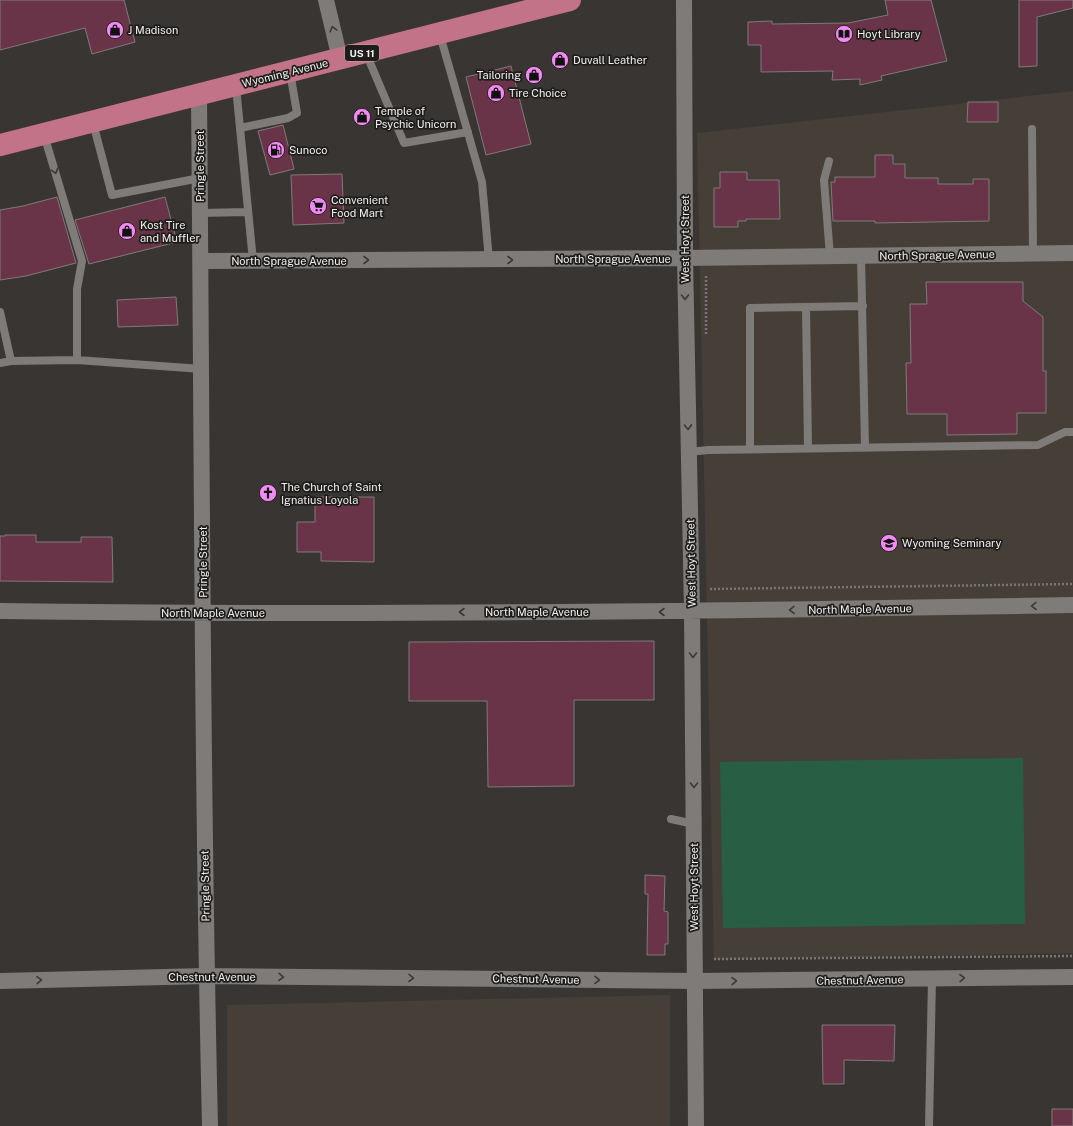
<svg xmlns="http://www.w3.org/2000/svg" width="1073" height="1126" font-family="'Public Sans',sans-serif">
  <style>
    .built { fill: #463f38 }
    .grass { fill: #285f42 }
    .building { fill: #693448; stroke: #7e7a7b }
    .lines { fill: none; stroke-linecap: round; stroke-linejoin: round }
    .path { stroke: #787674; stroke-width: 2.5; stroke-dasharray: 2 2; stroke-linecap: butt }
    .service { stroke: #7e7b79; stroke-width: 8 }
    .minor { stroke: #7e7b79; stroke-width: 16 }
    .primary { stroke: #c27387; stroke-width: 22 }
    .oneway { stroke: #3b3938 }
    .labels { text-anchor: middle; dominant-baseline: central; stroke-width: 3.5; stroke-linejoin: round; paint-order: stroke }
    .shield { fill: #1e1d1c; stroke: #b2b1af; stroke-width: 1 }
    .shield-label { font-size: 10px; font-weight: bold; fill: #f1f0ee }
    .poi-label { font-size: 11px; fill: #f1f0ee; stroke: #1e1d1c; text-anchor: start }
    .street-label { font-size: 11px; fill: #f1f0ee; stroke: #1e1d1c }
  </style>
  <rect width="100%" height="100%" fill="#383533"/>
  <path class="built" d="M1073 91V953L714 960 697 133Z
    M670 995V1126H227V1005Z"/>
  <path class="grass" d="M1023 758 1025 924 723 928 720 762Z"/>
  <path class="building" d="M0 0H124L135 42 92 54 85 28 0 50Z
    M885 0H931L947 61 881 76 882 80 860 85V79L832 80 833 71 761 72V45H748V22L772 21V24L848 23 888 15Z
    M1019 0H1073V8L1037 17V66L1019 67Z
    M511 66 531 144 486 155 466 77Z
    M968 102H998V122H967Z
    M283 125 294 169 270 175 258 131Z
    M875 155H893V164H905V178H938V184H973V179H989V221L875 223V221H833L831 182H835V177H875Z
    M720 172H747V180H779L780 219H746V221H738V227H714V188H720Z
    M342 174 344 223 293 225 291 175Z
    M57 197 76 263 26 276 0 280V210L23 206Z
    M165 197 177 242 89 264 75 220Z
    M926 282H1023V301L1043 317V371H1046V413H1017V434L947 435V414H907L906 363H911L910 304H927Z
    M176 297 178 325 118 327 117 300Z
    M315 497H374V562L321 561V552H297V522H315Z
    M5 535H36V542H81V537H112L113 582 0 581V536H5Z
    M654 641V700H574V786L488 787 487 701H409V642Z
    M645 875 665 876 664 911 668 912V944H665V955H647L648 894H645Z
    M822 1025H895L894 1061 844 1060V1084H823Z
    M1052 1109H1073V1126H1052Z"/>
  <g class="lines">
    <path class="path" d="M706 276V335
      M710 589 1073 584
      M714 959 1073 956"/>
    <path class="service" d="M440 35 482 182 489 260
      M366 53 404 143 468 132
      M236 87 253 261
      M93 123 112 195 200 178
      M240 128 288 118 297 113 290 72
      M1032 129 1033 254
      M829 161 824 180 830 256
      M200 213 248 212
      M861 256 865 447
      M806 307 808 448
      M0 312 11 361 77 360V289L82 261 44 135
      M77 360 202 369
      M0 363 11 361
      M750 449V308L863 306
      M689 452 708 450 1038 445 1065 432H1073
      M671 819 694 824
      M929 1126 932 979"/>
    <path class="minor" d="M326 0 340 59
      M684 0 685 258 692 611 696 1126
      M199 94C202 438 202 782 210 1126
      M201 261 685 258 1073 253
      M0 611C358 616 715 611 1073 605
      M0 981 206 976 695 981 1073 977"/>
    <path class="primary" d="M0 145 570 0"/>
  </g>
  <defs><path id="oneway-chevron" d="M-2-3.5L2.5 0L-2 3.5" fill="none" stroke-width="1.6" stroke-linecap="round" stroke-linejoin="round"/></defs>
  <g class="oneway">
    <use href="#oneway-chevron" transform="translate(333 29) rotate(-104)"/>
    <use href="#oneway-chevron" transform="translate(55 171) rotate(73)"/>
    <use href="#oneway-chevron" transform="translate(366 260)"/>
    <use href="#oneway-chevron" transform="translate(510 260)"/>
    <use href="#oneway-chevron" transform="translate(685 297) rotate(89)"/>
    <use href="#oneway-chevron" transform="translate(688 427) rotate(89)"/>
    <use href="#oneway-chevron" transform="translate(1034 606) rotate(179)"/>
    <use href="#oneway-chevron" transform="translate(792 610) rotate(179)"/>
    <use href="#oneway-chevron" transform="translate(462 612) rotate(180)"/>
    <use href="#oneway-chevron" transform="translate(662 612) rotate(180)"/>
    <use href="#oneway-chevron" transform="translate(693 655) rotate(90)"/>
    <use href="#oneway-chevron" transform="translate(694 785) rotate(90)"/>
    <use href="#oneway-chevron" transform="translate(281 977) rotate(1)"/>
    <use href="#oneway-chevron" transform="translate(411 978) rotate(1)"/>
    <use href="#oneway-chevron" transform="translate(962 978) rotate(-1)"/>
    <use href="#oneway-chevron" transform="translate(39 980) rotate(-2)"/>
    <use href="#oneway-chevron" transform="translate(597 980) rotate(1)"/>
    <use href="#oneway-chevron" transform="translate(734 981) rotate(-1)"/>
  </g>
  <defs>
    <symbol id="shop-disc" viewBox="-11 -11 22 22"><circle r="9.5" fill="#f38af2" stroke="#1e1d1c"/><path d="M-5-2.5h2.3a2.7 3.5 0 0 1 5.4 0H5L5.5 6h-11ZM-1.5-2.5h3a1.5 2.3 0 0 0-3 0Z" fill="#111"/></symbol>
    <symbol id="library-disc" viewBox="-11 -11 22 22"><circle r="9.5" fill="#f38af2" stroke="#1e1d1c"/><path d="M-6-4Q-3-5.5-.7-3.5V5Q-3 3-6 4ZM6-4Q3-5.5 .7-3.5V5Q3 3 6 4Z" fill="#111"/></symbol>
    <symbol id="fuel-disc" viewBox="-11 -11 22 22"><circle r="9.5" fill="#f38af2" stroke="#1e1d1c"/><path d="M-5.5-6h7V0h2V4h1.3V-2.5L3-4.5l.8-.8L6-3V5H2.5V1h-1V6h-7ZM-4.2-4.7v3.2H.2V-4.7Z" fill="#111"/></symbol>
    <symbol id="supermarket-disc" viewBox="-11 -11 22 22"><circle r="9.5" fill="#f38af2" stroke="#1e1d1c"/><path d="M-6-5.5h2.5l.6 2H6L4.5 2H-2.5L-4.4-4H-6ZM-1.5 3.2a1.3 1.3 0 1 0 .1 0ZM3 3.2a1.3 1.3 0 1 0 .1 0Z" fill="#111"/></symbol>
    <symbol id="church-disc" viewBox="-11 -11 22 22"><circle r="9.5" fill="#f38af2" stroke="#1e1d1c"/><path d="M-1.2-6h2.4v3.5h3.3v2.4h-3.3V6h-2.4V-.1h-3.3v-2.4h3.3Z" fill="#111"/></symbol>
    <symbol id="school-disc" viewBox="-11 -11 22 22"><circle r="9.5" fill="#f38af2" stroke="#1e1d1c"/><path d="M0-5L7-2L0 1L-7-2ZM-4 1L0 2.5L4 1V4Q0 6-4 4Z" fill="#111"/></symbol>
  </defs>
  <g fill-rule="evenodd">
    <use href="#shop-disc" x="105" y="20" width="20" height="20"/>
    <use href="#library-disc" x="834" y="24" width="20" height="20"/>
    <use href="#shop-disc" x="550" y="50" width="20" height="20"/>
    <use href="#shop-disc" x="524" y="65" width="20" height="20"/>
    <use href="#shop-disc" x="486" y="83" width="20" height="20"/>
    <use href="#shop-disc" x="352" y="107" width="20" height="20"/>
    <use href="#fuel-disc" x="266" y="140" width="20" height="20"/>
    <use href="#supermarket-disc" x="308" y="196" width="20" height="20"/>
    <use href="#shop-disc" x="117" y="221" width="20" height="20"/>
    <use href="#church-disc" x="258" y="483" width="20" height="20"/>
    <use href="#school-disc" x="879" y="533" width="20" height="20"/>
  </g>
  <g class="labels">
    <rect class="shield" x="345" y="45" width="34" height="16" rx="3"/>
    <g class="shield-label">
      <text x="362" y="53">US 11</text>
    </g>
    <g class="poi-label">
      <text x="128" y="30">J Madison</text>
      <text x="857" y="34">Hoyt Library</text>
      <text x="573" y="60">Duvall Leather</text>
      <text x="521" y="75" text-anchor="end">Tailoring</text>
      <text x="509" y="93">Tire Choice</text>
      <text x="375" y="111">Temple of<tspan x="375" dy="13">Psychic Unicorn</tspan></text>
      <text x="289" y="150">Sunoco</text>
      <text x="331" y="200">Convenient<tspan x="331" dy="13">Food Mart</tspan></text>
      <text x="140" y="225">Kost Tire<tspan x="140" dy="13">and Muffler</tspan></text>
      <text x="281" y="487">The Church of Saint<tspan x="281" dy="13">Ignatius Loyola</tspan></text>
      <text x="902" y="543">Wyoming Seminary</text>
    </g>
    <g class="street-label">
      <text transform="translate(285 73) rotate(-14)">Wyoming Avenue</text>
      <text transform="translate(200 166) rotate(-90)">Pringle Street</text>
      <text transform="translate(685 239) rotate(-90)">West Hoyt Street</text>
      <text transform="translate(937 255) rotate(-1)">North Sprague Avenue</text>
      <text x="613" y="259">North Sprague Avenue</text>
      <text x="289" y="261">North Sprague Avenue</text>
      <text transform="translate(203 562) rotate(-90)">Pringle Street</text>
      <text transform="translate(691 563) rotate(-91)">West Hoyt Street</text>
      <text transform="translate(860 609) rotate(-1)">North Maple Avenue</text>
      <text x="537" y="612">North Maple Avenue</text>
      <text x="213" y="613">North Maple Avenue</text>
      <text transform="translate(205 886) rotate(-91)">Pringle Street</text>
      <text transform="translate(694 887) rotate(-90)">West Hoyt Street</text>
      <text x="212" y="977">Chestnut Avenue</text>
      <text transform="translate(536 979) rotate(1)">Chestnut Avenue</text>
      <text transform="translate(860 980) rotate(-1)">Chestnut Avenue</text>
    </g>
  </g>
</svg>
